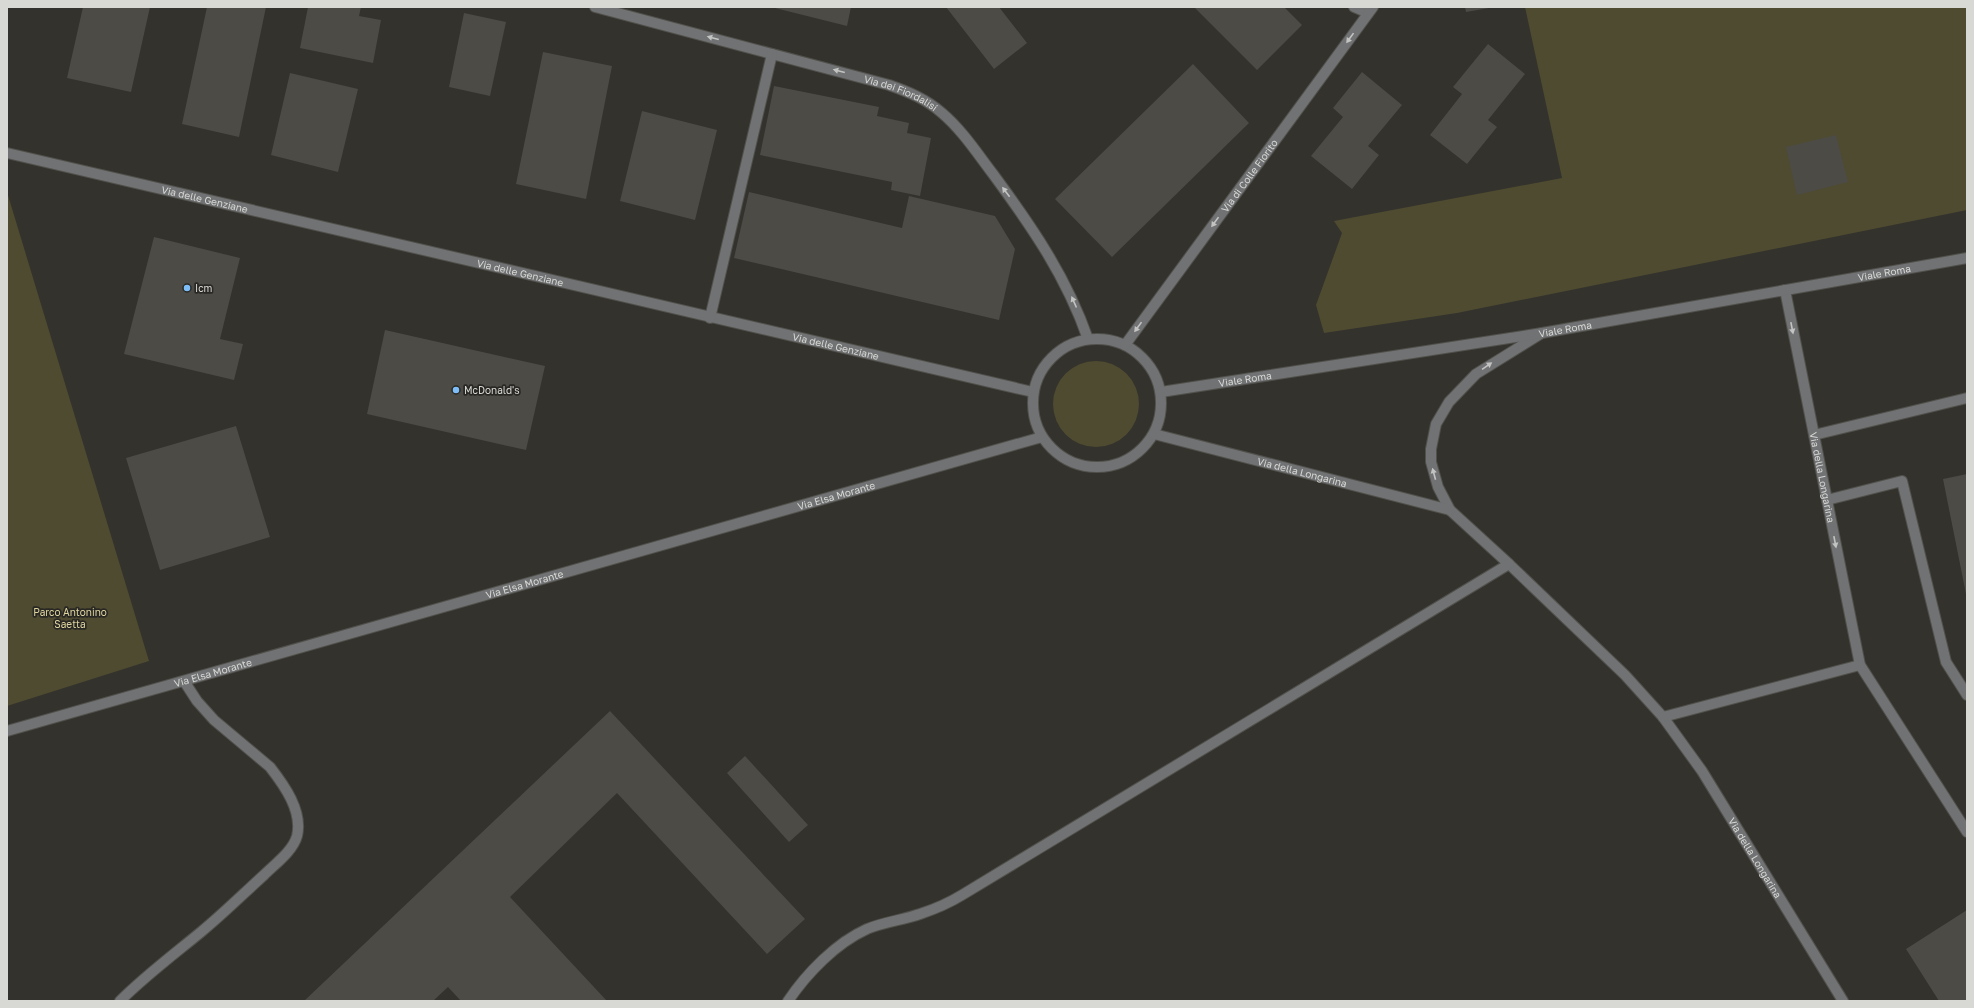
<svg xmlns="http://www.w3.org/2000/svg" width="1974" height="1008" font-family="'Golos Text',sans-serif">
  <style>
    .green { fill: #4f4b30 }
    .building { fill: #4c4b46 }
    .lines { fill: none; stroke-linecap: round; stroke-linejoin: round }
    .minor-casing { stroke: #51504b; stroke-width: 12 }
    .minor { stroke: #707274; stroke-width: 10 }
    .oneway { fill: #c3c4c2 }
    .poi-dot { fill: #7dbef9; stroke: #292824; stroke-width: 1.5 }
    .labels { text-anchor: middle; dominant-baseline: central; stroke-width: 3.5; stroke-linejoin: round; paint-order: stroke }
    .street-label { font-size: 10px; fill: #d8d8d5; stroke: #292824 }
    .poi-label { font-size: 10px; fill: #d8d8d5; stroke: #292824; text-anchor: start }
    .park-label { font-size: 10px; fill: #ded59e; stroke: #292824 }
  </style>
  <rect width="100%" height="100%" fill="#33322d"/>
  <path class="green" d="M1525 7H1967V210L1457 313 1324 333 1316 305 1342 233 1334 221 1562 178Z
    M7 192 149 661 7 706Z
    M1053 404a43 43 0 1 1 86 0a43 43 0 1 1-86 0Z"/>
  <path class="building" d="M83 7H150L131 92 67 78Z
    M207 7H266L239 137 182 124Z
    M308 7H361L359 16 381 20 373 63 300 48Z
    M771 7H851L847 26Z
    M946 7H999L1027 43 994 69Z
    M1194 7H1284L1302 25 1257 70Z
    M1465 7H1489V8L1466 12Z
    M464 13 506 22 490 96 449 87Z
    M1488 44 1525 74 1488 120 1497 127 1467 164 1430 135 1462 94 1453 87Z
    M543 52 612 66 586 199 516 184Z
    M1193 64 1249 123 1112 257 1055 199Z
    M1362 72 1402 105 1368 146 1379 155 1352 189 1311 156 1343 117 1333 108Z
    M290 73 358 89 338 172 271 155Z
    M774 86 879 107 877 116 909 123 907 133 931 138 920 196 891 190 892 182 760 155Z
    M642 111 717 130 695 220 620 201Z
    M1836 135 1848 182 1797 195 1786 147Z
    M749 192 902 228 909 196 995 216 1015 249 999 320 734 258Z
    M154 237 240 258 220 339 243 344 234 380 124 354Z
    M385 330 545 366 526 450 367 414Z
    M236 426 270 537 160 570 126 458Z
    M1967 474V594H1966L1943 479Z
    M610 711 805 919 767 954 617 793 510 897 607 1001H461L448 987 433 1001H304Z
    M745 756 808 825 789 842 727 773Z
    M1967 910V1001H1939L1906 949Z"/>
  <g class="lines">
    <defs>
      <g id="minor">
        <path id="s1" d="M595 7 889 85C909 92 926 99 942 113 962 130 977 153 993 174 1032 227 1066 276 1088 339"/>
        <path d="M1354 7 1368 13"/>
        <path id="s2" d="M7 153 1033 392"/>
        <path id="s3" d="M1785 290 1860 665 1967 832"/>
        <path d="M710 318 772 54"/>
        <path id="s4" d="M1542 333 1476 374 1449 402 1436 424 1431 449V462L1438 487 1450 510 1509 564 1625 675 1663 717 1702 771 1843 1001"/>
        <circle cx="1097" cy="403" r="64"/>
        <path id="s5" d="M1125 345 1373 7"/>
        <path id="s6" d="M1161 392 1542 333 1967 258"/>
        <path id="s7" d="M1154 434 1450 510"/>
        <path d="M1814 435 1967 398"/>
        <path d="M1827 500 1902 481 1946 662 1967 695"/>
        <path d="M1663 717 1860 665"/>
        <path id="s8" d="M7 731 1042 437"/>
        <path d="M120 1001C145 976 173 955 201 932 223 914 243 894 264 875 275 864 293 851 297 836 303 811 284 785 270 767L214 720 197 701 184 681"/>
        <path d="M788 1001C807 973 836 943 867 929 884 922 903 920 920 914 935 909 949 903 962 895L1509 564"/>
      </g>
    </defs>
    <use href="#minor" class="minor-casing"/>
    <use href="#minor" class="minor"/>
  </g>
  <defs><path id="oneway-solid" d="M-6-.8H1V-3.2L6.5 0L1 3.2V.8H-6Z"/></defs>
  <g class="oneway">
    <use href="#oneway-solid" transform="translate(713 38) rotate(-165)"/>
    <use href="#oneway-solid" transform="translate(1350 38) rotate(126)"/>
    <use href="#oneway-solid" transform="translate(839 71) rotate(-165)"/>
    <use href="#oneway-solid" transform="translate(1006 192) rotate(-127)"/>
    <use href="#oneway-solid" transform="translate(1215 222) rotate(126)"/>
    <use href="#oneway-solid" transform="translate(1074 302) rotate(-114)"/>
    <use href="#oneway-solid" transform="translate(1138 327) rotate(126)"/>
    <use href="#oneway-solid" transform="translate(1792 328) rotate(79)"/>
    <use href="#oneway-solid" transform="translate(1487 366) rotate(-35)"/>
    <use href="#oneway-solid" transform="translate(1434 474) rotate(-105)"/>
    <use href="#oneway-solid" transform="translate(1835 542) rotate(79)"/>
  </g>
  <g class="poi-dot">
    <circle cx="187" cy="288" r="4"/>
    <circle cx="456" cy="390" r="4"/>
  </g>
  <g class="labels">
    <g class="street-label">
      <text stroke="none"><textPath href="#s1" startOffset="318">Via dei Fiordalisi</textPath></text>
      <text stroke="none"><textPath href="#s5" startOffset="210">Via di Colle Fiorito</textPath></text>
      <text stroke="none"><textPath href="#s2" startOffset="203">Via delle Genziane</textPath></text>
      <text stroke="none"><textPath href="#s6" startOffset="733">Viale Roma</textPath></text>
      <text stroke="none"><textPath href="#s2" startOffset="527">Via delle Genziane</textPath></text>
      <text stroke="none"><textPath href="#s6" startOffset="409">Viale Roma</textPath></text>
      <text stroke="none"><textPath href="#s2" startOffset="851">Via delle Genziane</textPath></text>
      <text stroke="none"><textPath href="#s6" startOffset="85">Viale Roma</textPath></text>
      <text stroke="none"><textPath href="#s7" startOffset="153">Via della Longarina</textPath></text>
      <text stroke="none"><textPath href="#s3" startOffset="191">Via della Longarina</textPath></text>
      <text stroke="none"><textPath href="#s8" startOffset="862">Via Elsa Morante</textPath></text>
      <text stroke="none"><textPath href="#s8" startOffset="538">Via Elsa Morante</textPath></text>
      <text stroke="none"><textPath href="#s8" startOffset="214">Via Elsa Morante</textPath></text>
      <text stroke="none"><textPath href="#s4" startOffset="698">Via della Longarina</textPath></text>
    </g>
    <g class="poi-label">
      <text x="195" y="288">Icm</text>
      <text x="464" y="390">McDonald's</text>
    </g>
    <g class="park-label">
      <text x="70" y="612">Parco Antonino<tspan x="70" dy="12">Saetta</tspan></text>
    </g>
  </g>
  <rect width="1974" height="1008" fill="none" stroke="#d8d8d5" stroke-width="16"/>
</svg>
